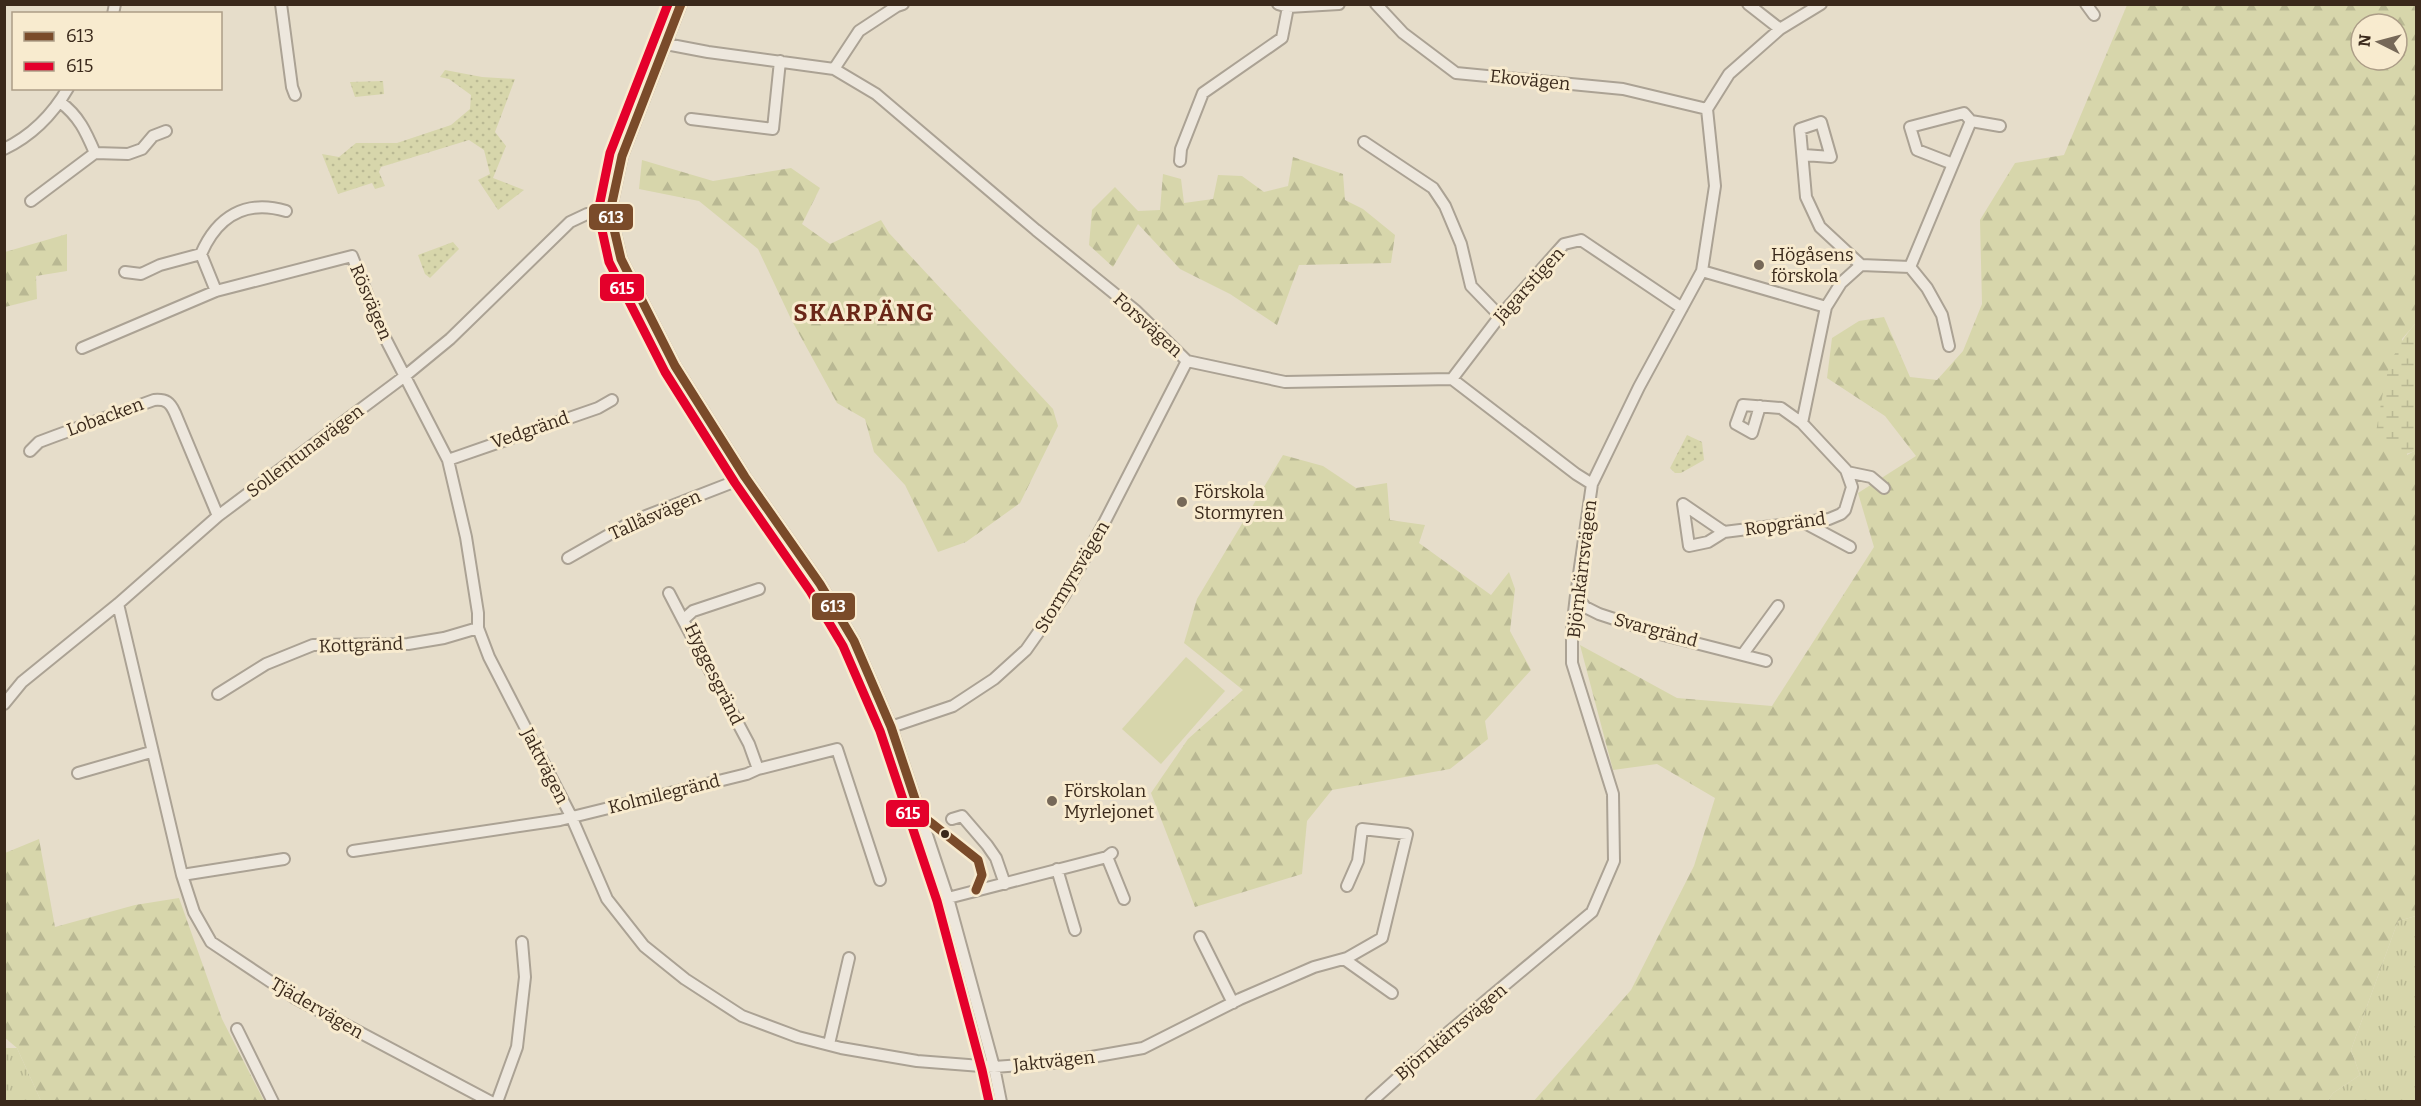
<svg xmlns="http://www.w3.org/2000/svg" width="2421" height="1106" font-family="Bitter,serif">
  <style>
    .grass { fill: url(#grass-tufts) }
    .forest { fill: url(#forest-firs); fill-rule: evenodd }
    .wetland { fill: url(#wetland-marsh) }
    .park { fill: url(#park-dots) }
    .pitch { fill: #d7d6ab }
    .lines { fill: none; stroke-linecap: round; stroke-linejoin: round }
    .minor-casing { stroke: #aba294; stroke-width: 14 }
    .minor { stroke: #ede7dd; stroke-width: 10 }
    .bus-1-casing { stroke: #f8ebcf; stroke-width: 14 }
    .bus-2-casing { stroke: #f8ebcf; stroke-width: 14 }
    .bus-1 { stroke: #7a4b2a; stroke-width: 9 }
    .bus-2 { stroke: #e4002b; stroke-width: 9 }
    .poi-dot { fill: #766858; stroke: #f8ebcf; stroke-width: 2 }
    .bus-dot { fill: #3a291b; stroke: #f8ebcf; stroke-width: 2 }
    .labels { text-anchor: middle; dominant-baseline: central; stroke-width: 6; stroke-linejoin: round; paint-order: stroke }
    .street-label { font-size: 18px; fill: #3a291b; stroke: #f8ebcf }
    .poi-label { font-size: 18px; fill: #3a291b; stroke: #f8ebcf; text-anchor: start }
    .district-label { font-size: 24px; font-weight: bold; letter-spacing: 1.5px; fill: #6a2617; stroke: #f8ebcf }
    .line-badge { stroke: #f8ebcf; stroke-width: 2 }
    .badge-label { font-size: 16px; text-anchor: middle; font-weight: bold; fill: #fff }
  </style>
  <defs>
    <pattern id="grass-tufts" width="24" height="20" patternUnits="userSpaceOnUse" patternTransform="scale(1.5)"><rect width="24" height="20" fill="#d7d6ab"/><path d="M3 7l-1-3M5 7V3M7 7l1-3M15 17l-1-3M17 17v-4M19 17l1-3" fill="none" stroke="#b9b893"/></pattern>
    <pattern id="forest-firs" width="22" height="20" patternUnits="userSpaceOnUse" patternTransform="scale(1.5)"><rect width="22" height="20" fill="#d7d6ab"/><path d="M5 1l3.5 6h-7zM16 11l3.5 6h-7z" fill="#b9b893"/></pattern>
    <pattern id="wetland-marsh" width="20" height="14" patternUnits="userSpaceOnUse" patternTransform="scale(1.5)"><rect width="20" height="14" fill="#d7d6ab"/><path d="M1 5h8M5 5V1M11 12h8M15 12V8" fill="none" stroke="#b9b893"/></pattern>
    <pattern id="park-dots" width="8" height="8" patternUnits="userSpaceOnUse" patternTransform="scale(1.5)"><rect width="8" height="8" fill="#d7d6ab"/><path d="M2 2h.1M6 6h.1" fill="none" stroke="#b9b893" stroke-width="1.8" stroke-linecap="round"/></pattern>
  </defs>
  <rect width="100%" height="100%" fill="#e6ddca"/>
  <path class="grass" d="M2416 916V1101L2327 1102 2333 1093 2360 1075 2351 1050 2398 921Z
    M5 1048H17L41 1101 5 1102Z"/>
  <path class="forest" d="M2127 5H2416V323L2402 339 2407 455 2416 450V916L2398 921 2351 1050 2360 1075 2333 1093 2327 1102H1533L1631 990 1694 866 1715 798 1657 764 1613 770 1580 645 1677 698 1772 706 1874 547 1858 493 1916 456 1885 416 1827 378 1832 338 1859 321 1884 317 1910 377 1937 380 1963 351 1982 304 1980 220 2015 163 2064 155ZM2361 24H2397V60H2361Z
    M1293 157 1343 174 1345 200 1363 209 1395 235 1391 263 1299 265 1277 325 1230 294 1180 269 1138 224 1113 267 1089 245 1092 210 1115 187 1138 211 1160 210 1163 174 1181 179 1184 203 1213 199 1218 175 1242 176 1264 192 1288 186Z
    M642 160 713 181 791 168 820 188 802 224 830 244 881 220 889 233 1053 409 1058 426 1020 503 966 542 938 552 905 485 874 452 865 419 837 403 791 319 758 249 699 201 639 189Z
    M67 234V271L36 276 37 299 5 307V252Z
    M1283 455 1323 466 1356 488 1387 483 1390 520 1425 525 1419 543 1491 595 1509 572 1515 589 1510 631 1531 670 1485 721 1488 739 1450 769 1332 790 1307 821 1302 874 1195 907 1151 793 1188 739 1243 690 1184 643 1197 599Z
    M39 839 55 927 135 905 179 898 222 1019 264 1101H41L17 1048 4 1037 5 853Z"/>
  <path class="wetland" d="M2416 323V450C2398 461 2390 445 2376 432 2385 387 2384 358 2416 323Z"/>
  <path class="park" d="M445 70 482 77 515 79 495 132 506 146 493 178 524 190 498 210 478 180 490 174 484 150 469 140 381 167 379 172 385 186 375 189 372 183 338 194 322 154 339 157 356 143H397L451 125 470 109 471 95 449 79 440 77Z
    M383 81 384 94 355 97 350 82Z
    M453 242 459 249 430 278 425 274 418 255Z
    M1687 435 1702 442 1704 460 1681 473H1675L1670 468Z"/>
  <path class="pitch" d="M1186 657 1225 691 1161 764 1122 729Z"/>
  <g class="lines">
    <defs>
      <path id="minor" d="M281 4 292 87 295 95
        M681 4 622 156 610 212 621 259 675 366 745 477 820 584 854 641 891 727 948 898 994 1067 1001 1102
        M1278 4 1288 7 1339 4
        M1376 4 1403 33 1456 73 1623 89 1707 109
        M1748 4 1780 29
        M2086 4 2094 15
        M113 14 115 4
        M666 44 708 52 834 69 876 94 1036 230 1136 311 1187 361 1285 382 1452 379 1576 474 1592 484
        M834 69 859 31 897 6 903 4
        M60 102C79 116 86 132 95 153L128 154 142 149 153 136 166 131
        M691 119 773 129 780 61
        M1971 121 2000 126
        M1364 142 1433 188 1445 206 1461 244 1471 286 1500 316
        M4 149C31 136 53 114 68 88
        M1804 155 1831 157 1821 122 1800 129 1806 197 1820 227 1861 265
        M1180 161 1181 149 1203 93 1282 38 1288 7
        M31 201 95 153
        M201 254C217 217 245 199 286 211
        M1910 267 1971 121 1964 113 1910 127 1917 150 1953 164
        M1702 271 1826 307
        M125 272 141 274 160 265 201 254 216 291
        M82 348 216 291 352 256 382 332 448 460 466 537 478 613V628L489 657 571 816 607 899 644 946 685 979 742 1016 798 1037 841 1048 917 1061 994 1067 1063 1062 1143 1048 1240 999 1314 967 1347 958 1382 938 1407 834 1362 829 1358 861 1347 886
        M1452 379 1500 316 1564 244 1581 240 1682 308
        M1760 406 1752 433 1736 424 1743 405 1781 408 1802 423
        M30 451 39 442 55 436 154 400C166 399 170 402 175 413L218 516
        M448 460 598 408 612 400
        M1847 472 1871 477 1884 488
        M1805 523 1850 547
        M1724 532 1708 542 1689 546 1683 504 1724 532 1829 519 1841 514 1845 510 1852 487 1846 470 1802 423 1826 307 1841 283 1861 265 1910 267 1927 288 1942 315 1949 346
        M568 558 633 521 736 481 744 475
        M669 593 683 620
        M1576 595 1585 607 1599 614 1660 634 1766 661
        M118 604 182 875 194 912 211 942 295 998 491 1102
        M1743 654 1778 606
        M218 694 266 664 313 645 408 644 444 638 478 628
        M4 704 22 682 118 604 218 516 405 376 450 339 570 222 587 214 610 212
        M891 727 953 706 994 679 1026 650 1064 596 1103 525 1187 361
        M758 769 749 744 683 620 693 611 759 589
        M78 773 151 752
        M952 819 962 816 987 845 996 858 1005 884
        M353 851 560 820 747 774 758 769 837 749 880 880
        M1107 857 1124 899
        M1057 869 1075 930
        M182 875 284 859
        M948 898 1107 857 1112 853
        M1200 937 1233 1003
        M1344 959 1392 993
        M237 1029 273 1102
        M829 1044 849 958
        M497 1102 517 1047 525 977 522 942
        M1371 1102 1451 1030 1592 912 1614 861 1613 794 1572 663V630L1576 595 1592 484 1639 387 1702 271 1715 186 1707 109 1729 74 1780 29 1821 4"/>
    </defs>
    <use href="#minor" class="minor-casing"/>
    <use href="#minor" class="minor"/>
    <defs>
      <path id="bus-1" d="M681 4 622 156 610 212 621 259 675 366 745 477 820 584 854 641 891 727 920 814
        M920 814 978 860 982 875 976 890"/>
      <path id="bus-2" d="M668 4 610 153 598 212 609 262 665 372 735 483 810 591 843 646 880 731 937 901 982 1070 989 1102"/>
    </defs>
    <use href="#bus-1" class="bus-1-casing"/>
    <use href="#bus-2" class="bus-2-casing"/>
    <use href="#bus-1" class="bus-1"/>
    <use href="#bus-2" class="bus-2"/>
  </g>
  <g class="poi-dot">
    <circle cx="1759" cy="265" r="6"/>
    <circle cx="1182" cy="502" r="6"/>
    <circle cx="1052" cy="801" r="6"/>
  </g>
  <circle class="bus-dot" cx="945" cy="834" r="5"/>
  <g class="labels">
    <g class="street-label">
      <text transform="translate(1530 80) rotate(6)">Ekovägen</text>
      <text transform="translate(1529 285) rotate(-48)">Jägarstigen</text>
      <text transform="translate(371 302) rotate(67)">Rösvägen</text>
      <text transform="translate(1148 325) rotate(42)">Forsvägen</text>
      <text transform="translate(105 417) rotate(-20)">Lobacken</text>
      <text transform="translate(530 430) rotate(-19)">Vedgränd</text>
      <text transform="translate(305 451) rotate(-37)">Sollentunavägen</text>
      <text transform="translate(655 515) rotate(-24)">Tallåsvägen</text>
      <text transform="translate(1785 524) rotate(-8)">Ropgränd</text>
      <text transform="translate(1582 569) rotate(-83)">Björnkärrsvägen</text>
      <text transform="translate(1072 577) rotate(-59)">Stormyrsvägen</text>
      <text transform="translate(1656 630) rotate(15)">Svargränd</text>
      <text transform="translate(361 645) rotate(-2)">Kottgränd</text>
      <text transform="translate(714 674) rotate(64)">Hyggesgränd</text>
      <text transform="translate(545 766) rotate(63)">Jaktvägen</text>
      <text transform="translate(664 794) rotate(-14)">Kolmilegränd</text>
      <text transform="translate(317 1008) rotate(30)">Tjädervägen</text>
      <text transform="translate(1451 1032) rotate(-40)">Björnkärrsvägen</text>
      <text transform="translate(1054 1061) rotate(-6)">Jaktvägen</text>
    </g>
    <g class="poi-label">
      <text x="1771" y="255">Högåsens<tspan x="1771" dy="21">förskola</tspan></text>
      <text x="1194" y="492">Förskola<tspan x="1194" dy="21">Stormyren</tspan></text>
      <text x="1064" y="791">Förskolan<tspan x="1064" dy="21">Myrlejonet</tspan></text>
    </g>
    <g class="district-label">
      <text x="864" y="313">SKARPÄNG</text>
    </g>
  </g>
  <g class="line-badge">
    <rect x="588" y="203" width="46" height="28" rx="6" fill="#7a4b2a"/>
    <rect x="599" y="273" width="46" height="29" rx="6" fill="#e4002b"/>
    <rect x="811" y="592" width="45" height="29" rx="6" fill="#7a4b2a"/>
    <rect x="885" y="799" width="45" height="29" rx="6" fill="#e4002b"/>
  </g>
  <g class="badge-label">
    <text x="611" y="223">613</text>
    <text x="622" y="294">615</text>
    <text x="833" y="612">613</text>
    <text x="908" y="819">615</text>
  </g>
  <rect width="2421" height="1106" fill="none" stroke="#3a291b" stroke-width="12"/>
  <rect x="12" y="12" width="210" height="78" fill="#f8ebcf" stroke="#ac9d87" stroke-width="1.5"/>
  <rect x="24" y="32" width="30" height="9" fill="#7a4b2a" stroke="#ac9d87" stroke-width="1.5"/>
  <text x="66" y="42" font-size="18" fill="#3a291b">613</text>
  <rect x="24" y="62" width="30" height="9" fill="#e4002b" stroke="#ac9d87" stroke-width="1.5"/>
  <text x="66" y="72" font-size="18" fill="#3a291b">615</text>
  <g transform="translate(2379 42) rotate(276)"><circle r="28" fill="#f8ebcf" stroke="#ac9d87" stroke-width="1.5"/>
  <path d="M0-4.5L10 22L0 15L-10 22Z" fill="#766858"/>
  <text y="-9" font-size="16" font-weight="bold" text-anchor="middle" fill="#3a291b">N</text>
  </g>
</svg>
